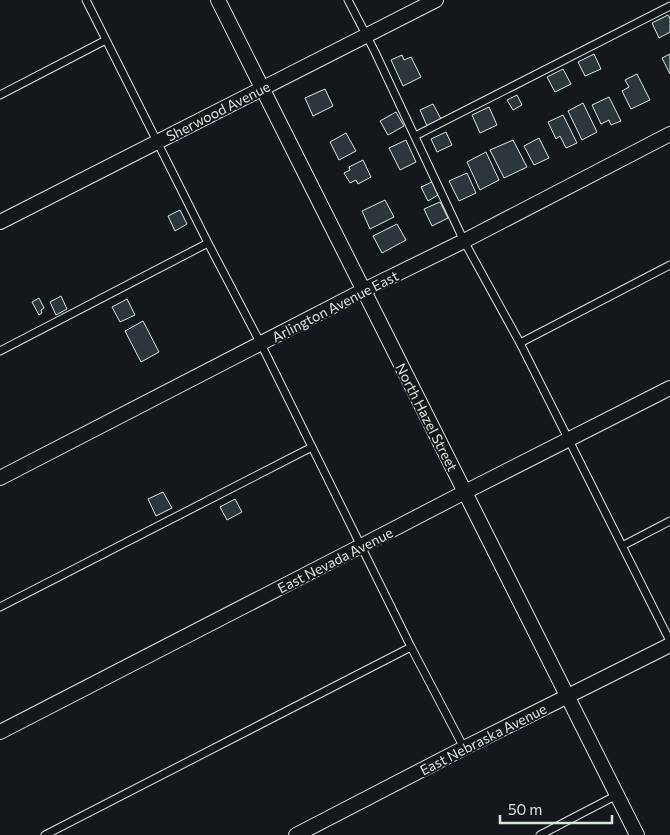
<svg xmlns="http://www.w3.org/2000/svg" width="670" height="835" font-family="Commissioner,sans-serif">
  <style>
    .building { fill: #2c363c; stroke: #d8e6dc }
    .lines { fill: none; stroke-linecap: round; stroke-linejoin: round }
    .lane-casing { stroke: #d8e6dc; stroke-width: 9 }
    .street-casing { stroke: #d8e6dc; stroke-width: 16 }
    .lane { stroke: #14181c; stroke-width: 7 }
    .street { stroke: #14181c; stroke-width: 14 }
    .labels { text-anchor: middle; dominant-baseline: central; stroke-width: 4; stroke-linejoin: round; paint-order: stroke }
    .street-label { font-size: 14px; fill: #d8e6dc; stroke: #14181c }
  </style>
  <rect width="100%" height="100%" fill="#14181c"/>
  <path class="building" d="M668 15 670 19V32L659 38 652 23Z
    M594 54 601 69 585 76 578 62Z
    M670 54V74L662 58Z
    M402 55 404 60 411 57 421 77 403 86 391 60Z
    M563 69 571 84 555 92 547 77Z
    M637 74 650 100 631 109 622 91 629 87 625 80Z
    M325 89 333 106 313 116 305 98Z
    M517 95 522 105 513 110 507 100Z
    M609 97 621 121 611 125 609 120 601 124 592 105Z
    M583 103 597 132 582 140 568 111Z
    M433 104 441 119 427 126 420 110Z
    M489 107 497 125 480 133 472 115Z
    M396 112 404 126 388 135 380 121Z
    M563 115 577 143 566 148 560 136 556 139 548 122Z
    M446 132 452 145 437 152 431 139Z
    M346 133 356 151 339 160 330 142Z
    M539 138 549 158 534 165 524 146Z
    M406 140 416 162 400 170 389 148Z
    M513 140 527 167 504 178 490 150Z
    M486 152 499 180 480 190 467 162Z
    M363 160 371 177 358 184 356 180 350 183 344 173 350 170 349 167Z
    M467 173 476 193 459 201 449 181Z
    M432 182 438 195 428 201 421 187Z
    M385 200 394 217 370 229 362 211Z
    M440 202 448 218 432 226 424 209Z
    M180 210 187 224 175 231 168 216Z
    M397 224 406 240 382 253 373 236Z
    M61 296 67 309 56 315 50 302Z
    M39 298 44 308 41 310 42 313 39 315 32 302Z
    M127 299 135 315 120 322 112 307Z
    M143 321 159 352 141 362 125 331Z
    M163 492 172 508 156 516 148 499Z
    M235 499 242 512 227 520 220 507Z"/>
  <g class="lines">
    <defs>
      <path id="lane" d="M86 0 208 243 261 344 411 647 464 748
        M348 0 375 52 464 241 520 343 670 641
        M0 95 106 40
        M415 136 670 6
        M520 343 670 265
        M0 351 208 243
        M622 546 670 521
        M0 607 312 447
        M45 835 411 647
        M540 835 617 795"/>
      <path id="street" d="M218 0 637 835
        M0 222 436 0
        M0 478 364 290 464 241 670 134
        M0 732 361 546 465 492 670 388
        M296 835 464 748 670 645"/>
    </defs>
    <use href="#lane" class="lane-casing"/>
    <use href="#street" class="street-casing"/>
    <use href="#lane" class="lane"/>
    <use href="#street" class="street"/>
  </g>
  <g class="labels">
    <g class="street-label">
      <text transform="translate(218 111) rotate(-27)">Sherwood Avenue</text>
      <text transform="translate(335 306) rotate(-27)">Arlington Avenue East</text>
      <text transform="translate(427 417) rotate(63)">North Hazel Street</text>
      <text transform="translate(335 560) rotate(-27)">East Nevada Avenue</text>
      <text transform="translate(483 739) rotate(-27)">East Nebraska Avenue</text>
    </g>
  </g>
  <path d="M500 815v8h112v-8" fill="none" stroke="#d8e6dc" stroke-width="2.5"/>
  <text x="508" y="815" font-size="15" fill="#d8e6dc" stroke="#14181c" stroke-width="4" paint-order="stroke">50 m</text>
</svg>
